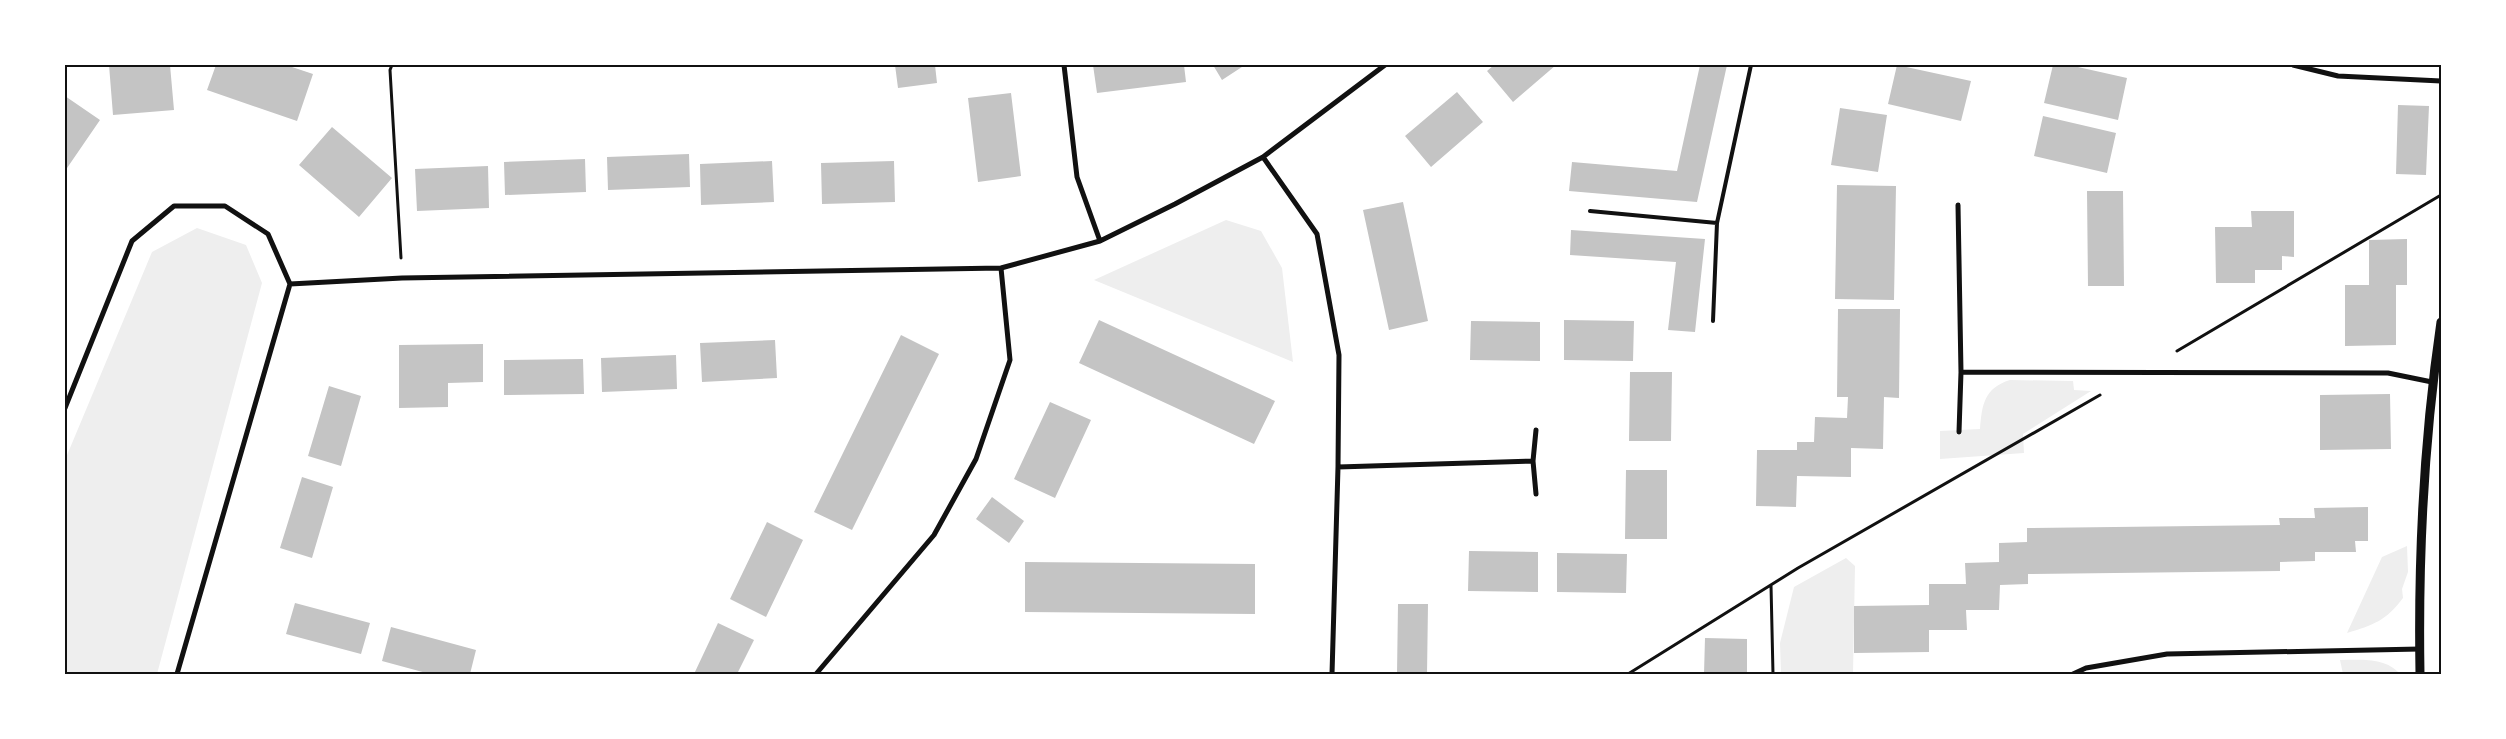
<svg xmlns="http://www.w3.org/2000/svg" width="2506" height="739" font-family="'Roboto Condensed',sans-serif">
  <style>
    .green { fill: #eee }
    .building { fill: #c4c4c4 }
    .lines { fill: none; stroke-linecap: round; stroke-linejoin: round }
    .path { stroke: #111; stroke-width: 3 }
    .service { stroke: #111; stroke-width: 4 }
    .minor { stroke: #111; stroke-width: 5 }
    .tertiary { stroke: #111; stroke-width: 9 }
    .neatline { fill: none; stroke: #111; stroke-width: 2 }
  </style>
  <rect width="100%" height="100%" fill="#fff"/>
  <path class="green" d="M1226 220 1261 231 1282 268 1293 362 1094 280Z
    M197 228 246 245 262 283 157 674H65V460L152 252Z
    M2010 380 2073 381 2074 390 2091 391 2023 434 2024 453 1940 459V431L1980 429C1982 405 1984 388 2010 380Z
    M2407 546 2408 572 2402 589 2403 598C2386 621 2373 625 2347 633L2382 557Z
    M1846 558 1855 566 1853 674H1781L1780 643 1794 587Z
    M2340 660C2361 660 2385 657 2400 674H2343Z"/>
  <path class="building" d="M109 65H170L174 110 113 115Z
    M216 65H286L313 74 297 121 207 90Z
    M895 65H935L937 83 898 88Z
    M1093 65H1184L1186 82 1097 93Z
    M1213 65H1245L1222 80Z
    M1494 65H1556L1513 102 1487 71Z
    M1700 65H1727L1697 202 1569 191 1572 162 1677 171Z
    M1897 65 1971 81 1961 121 1888 104Z
    M2053 65H2069L2127 78 2118 120 2044 103Z
    M1457 92 1483 122 1431 167 1405 136Z
    M1011 93 1021 176 978 182 968 98Z
    M65 96 100 120 65 171Z
    M2398 105 2429 106 2426 175 2396 174Z
    M1840 108 1887 115 1878 172 1831 165Z
    M2043 116 2116 133 2107 173 2034 156Z
    M332 127 392 178 359 217 299 165Z
    M689 154 690 187 608 190 607 157Z
    M585 159 586 192 505 195 504 162Z
    M772 161 774 202 701 205 700 164Z
    M894 161 895 202 822 204 821 163Z
    M488 166 489 208 417 211 415 169Z
    M1837 185 1896 186 1894 300 1835 299Z
    M2087 191H2123L2124 286H2088Z
    M1403 202 1428 321 1389 330 1363 210Z
    M2251 211H2294V257L2282 256V270H2255V283H2216L2215 227H2252Z
    M1571 230 1705 239 1695 332 1668 330 1676 262 1570 255Z
    M2407 239V285H2396V345L2345 346V285H2369V240Z
    M1838 309H1900L1899 398 1884 397 1883 449 1851 448V477L1797 476 1796 507 1756 506 1757 450H1797V442H1814L1815 417 1847 418 1848 397H1837Z
    M1099 320 1275 401 1254 444 1079 363Z
    M1564 320 1634 321 1633 361 1564 360Z
    M1471 321 1540 322V361L1470 360Z
    M901 335 939 354 852 530 814 512Z
    M775 340 777 378 702 382 700 343Z
    M483 344V382L448 383V407L399 408V345Z
    M676 355 677 389 602 392 601 358Z
    M583 359 584 394 504 395V360Z
    M1630 372H1672L1671 441H1629Z
    M329 386 361 396 341 466 308 456Z
    M2390 394 2391 449 2320 450V395Z
    M1050 402 1091 420 1055 498 1014 479Z
    M1626 470H1667V539H1625Z
    M302 477 333 487 312 558 280 548Z
    M992 497 1024 521 1009 543 976 519Z
    M2368 507V541H2355L2356 552H2315V561L2280 562V571L2028 574V584L2000 585 1999 610H1966L1967 630H1929V652L1854 653V606L1929 605V584H1966L1965 563 1999 562V543L2027 542V528L2280 525 2279 518H2315L2314 508Z
    M767 522 803 540 766 617 730 599Z
    M1469 551 1538 552V592L1468 591Z
    M1557 553 1627 554 1626 593 1557 592Z
    M1025 562 1255 564V614L1025 612Z
    M295 603 370 623 361 654 286 634Z
    M1398 604H1428L1427 674H1397Z
    M718 623 754 640 737 674H694Z
    M391 627 476 650 470 674H430L382 661Z
    M1705 638 1747 639V674H1704Z"/>
  <g class="lines">
    <path class="path" d="M392 65 390 70 401 258
      M2177 351 2441 195
      M1771 585 1773 674
      M1628 674 1798 568 2100 395"/>
    <path class="service" d="M1590 211 1717 223
      M1713 321 1717 223 1751 65"/>
    <path class="minor" d="M1064 65 1077 177 1100 241
      M2293 65 2338 76 2441 81
      M1263 157 1317 234 1339 355 1338 467 1332 674
      M1958 205 1961 372 1959 432
      M290 284 402 278 1001 268 1100 241 1175 204 1263 157 1385 65
      M1961 372 2388 373 2432 382
      M65 408 132 241 174 206H225L268 234 290 284 177 674
      M1338 467 1533 461
      M1536 494 1533 461 1536 430
      M816 674 934 535 976 459 1010 360 1001 268
      M2073 674 2086 668 2167 654 2420 649"/>
    <path class="tertiary" d="M2420 674C2418 557 2424 438 2441 322"/>
  </g>
  <rect width="2506" height="739" fill="none" stroke="#ffffff" stroke-width="132"/>
  <rect x="66" y="66" width="2374" height="607" class="neatline"/>
</svg>
